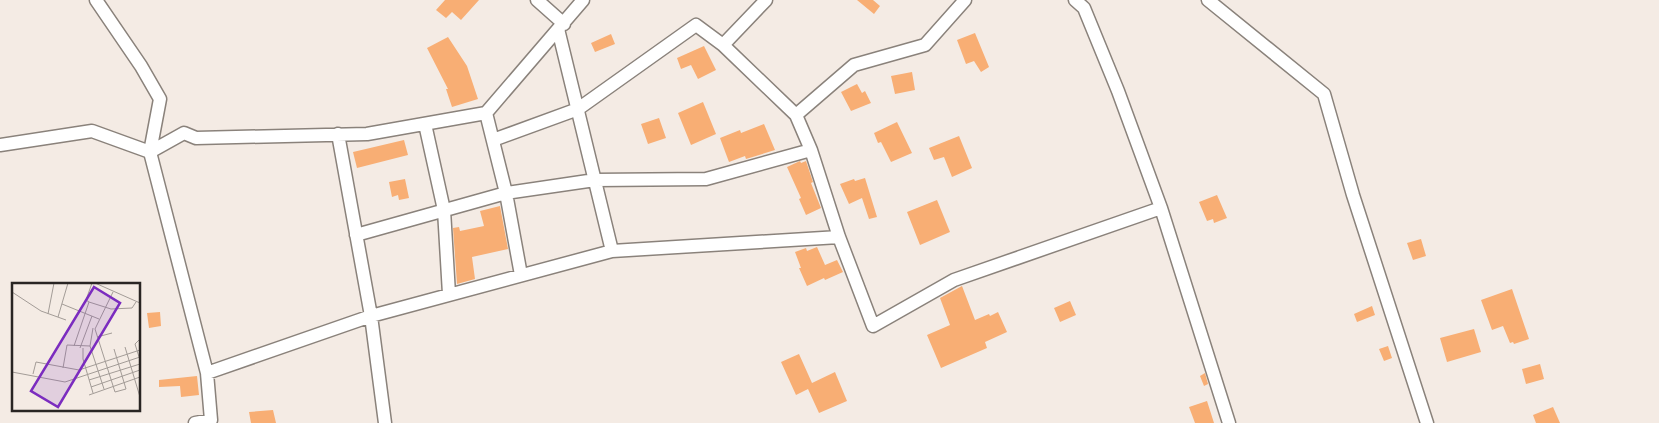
<svg xmlns="http://www.w3.org/2000/svg" width="1659" height="423" font-family="Cabin,sans-serif">
  <style>
    .building { fill: #f8ae74 }
    .lines { fill: none; stroke-linecap: round; stroke-linejoin: round }
    .street-casing { stroke: #8a827b; stroke-width: 15 }
    .street { stroke: #fff; stroke-width: 12 }
    .inset-road { fill: none; stroke: #a39c97; stroke-width: 1 }
    .view { fill: #7b2cbf; fill-opacity: 0.15; stroke: #7b2cbf; stroke-width: 2.5 }
    .inset-edge { fill: none; stroke: #292523; stroke-width: 2.5 }
  </style>
  <rect width="100%" height="100%" fill="#f4ebe4"/>
  <path class="building" d="M445 0H479L461 20 452 12 446 18 436 10Z
    M857 0H873L880 6 874 14Z
    M975 33 989 67 981 72 974 61 966 64 957 40Z
    M611 34 615 44 595 52 591 43Z
    M448 37 467 66 478 99 452 107 446 89H448L427 48Z
    M704 46 716 70 698 79 691 65 681 69 677 58Z
    M912 72 915 90 895 94 891 76Z
    M857 84 862 93 865 91 871 103 851 111 841 92Z
    M703 102 716 134 691 145 678 113Z
    M659 118 666 138 648 144 641 124Z
    M897 122 912 153 891 162 881 142 878 143 874 133Z
    M764 124 775 150 746 159 745 156 729 162 720 138 740 130 741 133Z
    M959 136 972 168 952 177 944 157 934 160 929 148Z
    M404 140 408 155 357 168 353 152Z
    M800 161 801 163 806 161 813 182 811 183 821 208 806 215 799 199 801 198 787 167Z
    M865 178 877 217 869 219 862 198 849 204 840 184 854 179 855 181Z
    M405 179 409 198 399 200 398 195 392 197 389 182Z
    M1217 195 1227 218 1214 223 1213 219 1207 221 1199 202Z
    M937 200 950 232 920 245 907 212Z
    M500 206 508 249 472 257 475 279 457 284 453 228 459 227 460 231 484 226 480 211Z
    M1421 239 1426 256 1413 260 1407 243Z
    M817 247 825 265 837 260 843 272 825 280 824 278 807 286 799 268H801L795 252 806 248 807 251Z
    M962 286 975 320 989 314 990 316 998 312 1007 332 985 342 987 348 941 368 927 335 950 325 940 298Z
    M1512 289 1529 339 1514 344 1513 342 1510 343 1503 326 1492 330 1481 300Z
    M1070 301 1076 315 1060 322 1054 308Z
    M1372 306 1375 315 1357 322 1354 314Z
    M160 312 161 326 149 328 147 313Z
    M1474 329 1481 352 1447 362 1440 338Z
    M1388 346 1392 358 1384 361 1379 349Z
    M799 354 812 383 835 372 847 401 819 413 808 389 796 395 781 362Z
    M1540 364 1544 379 1526 384 1522 369Z
    M1205 373 1208 384 1204 386 1200 376Z
    M197 376 199 395 181 397 180 386 159 387V380Z
    M1207 401 1214 423H1195L1189 407Z
    M1553 407 1560 423H1536L1533 415Z
    M273 410 276 423H251L249 412Z"/>
  <g class="lines">
    <defs>
      <path id="street" d="M96 0 141 66 160 99 150 152 207 373 211 420 195 423
        M537 0 564 24
        M1075 0 1084 8 1118 91 1161 208 1229 423
        M1208 0 1324 94 1353 195 1427 423
        M558 29 612 251
        M723 45 796 115 811 150 839 237 873 326 954 280 1161 208
        M486 113 506 193 521 275
        M796 115 854 65 925 45 965 0
        M425 124 444 210 449 294
        M338 134 371 316 385 423
        M493 140 578 109 696 25 723 45 766 0
        M0 145 92 131 150 152 184 133 196 138 367 134 486 113 583 0
        M356 235 506 193 595 180 706 179 811 150
        M207 373 371 316 612 251 839 237"/>
    </defs>
    <use href="#street" class="street-casing"/>
    <use href="#street" class="street"/>
  </g>
  <g transform="translate(12 283)">
    <rect width="128" height="128" fill="#f4ebe4"/>
    <path class="inset-road" d="M80 0 74 17 77 19 99 26 120 25 124 19M83 0 128 20M0 9 29 28 54 37M101 9 83 46 103 109 114 106 102 66M50 21 87 36M36 31 42 0M46 34 56 0M81 45 78 63 92 106M85 54 100 50M128 56 123 61 128 77M62 63 77 19M113 64 128 114M68 65 80 33M71 65V76L81 110M51 85 55 62 78 63M0 89 53 99 128 74M21 91 24 79 67 87 128 67M77 97 128 81M79 104 128 87M77 112 128 94"/>
    <path class="view" d="M82 4 108 20 46 124 19 108Z"/>
    <rect width="128" height="128" class="inset-edge"/>
  </g>
</svg>
